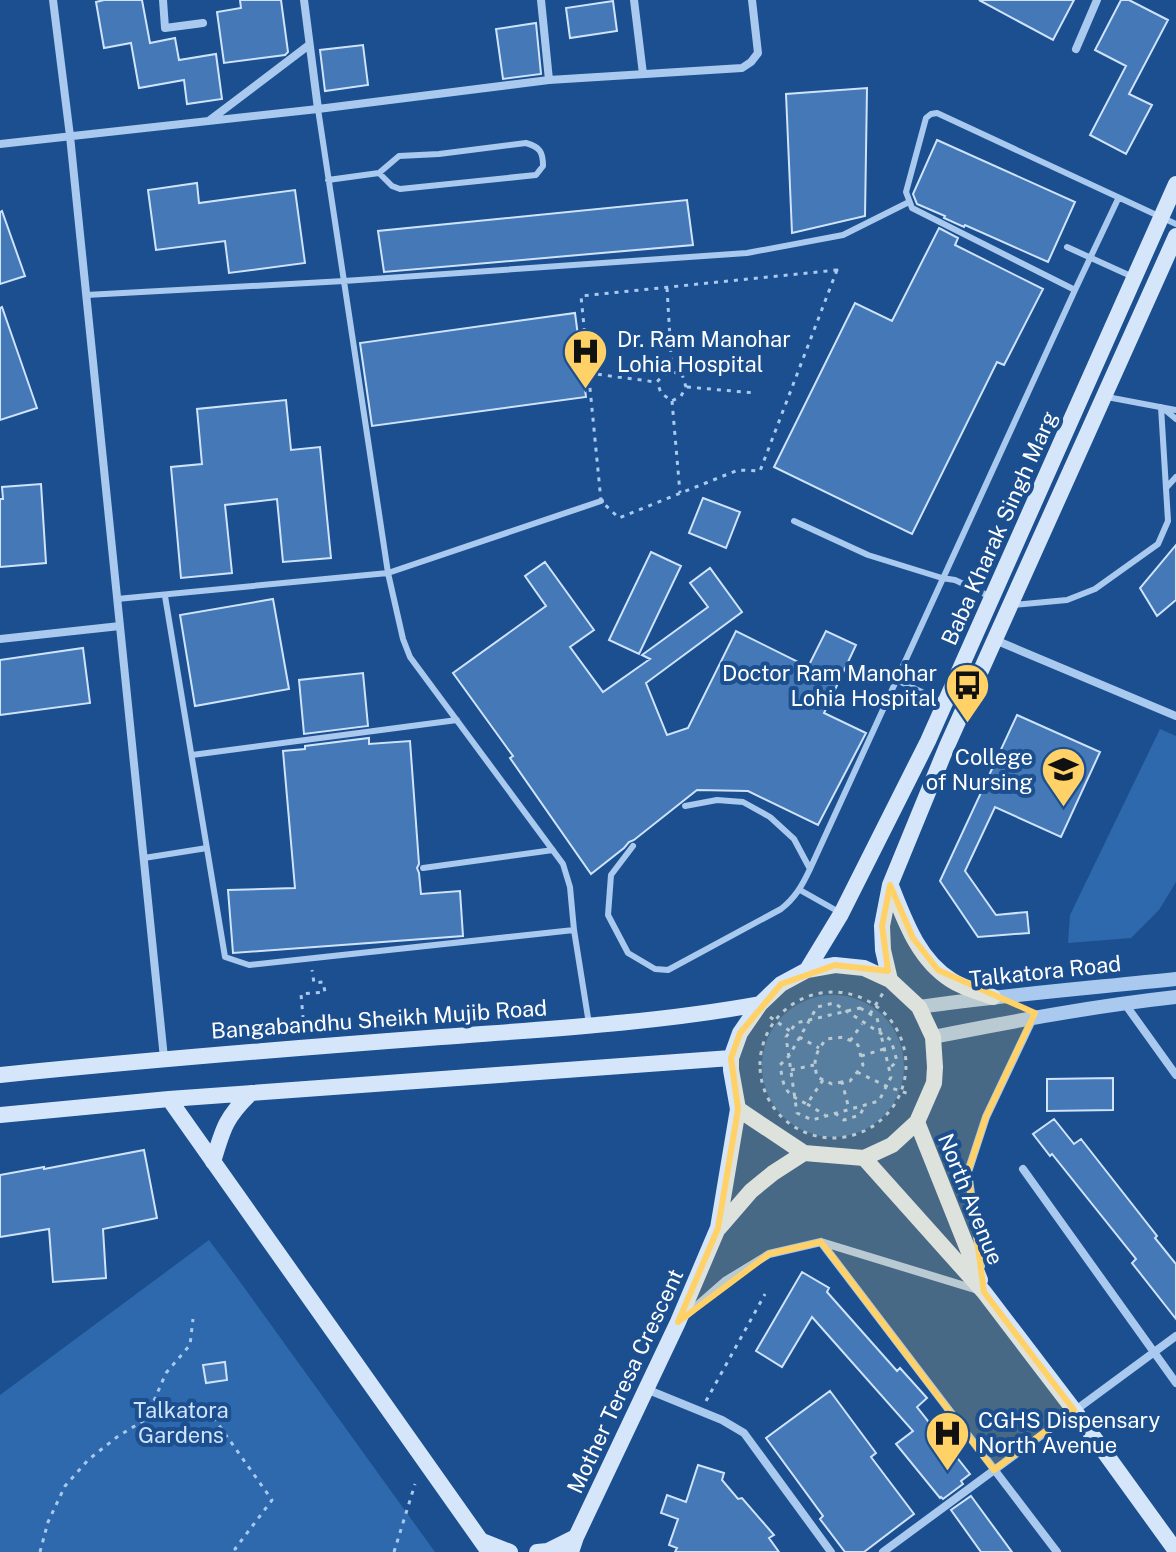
<svg xmlns="http://www.w3.org/2000/svg" width="1176" height="1552" font-family="'Public Sans',sans-serif">
  <style>
    .green { fill: #2e69ad }
    .building { fill: #4478b7; stroke: #cfe3fa; stroke-width: 2 }
    .lines { fill: none; stroke-linecap: round; stroke-linejoin: round }
    .path { stroke: #a9c9ee; stroke-width: 3; stroke-dasharray: 4 6; stroke-linecap: butt }
    .service { stroke: #a9c9ee; stroke-width: 6 }
    .minor { stroke: #a9c9ee; stroke-width: 8 }
    .tertiary { stroke: #a9c9ee; stroke-width: 14 }
    .secondary { stroke: #d6e6fa; stroke-width: 16 }
    .marked { fill: #ffd166; fill-opacity: 0.2; stroke: #ffd166; stroke-width: 6; stroke-linejoin: round }
    .labels { text-anchor: middle; dominant-baseline: central; stroke-width: 8; stroke-linejoin: round; paint-order: stroke }
    .poi-label { font-size: 22px; fill: #fff; stroke: #1b4f8f; text-anchor: start }
    .street-label { font-size: 22px; fill: #fff; stroke: #1b4f8f }
    .park-label { font-size: 22px; fill: #cfe3fa; stroke: #1b4f8f }
  </style>
  <rect width="100%" height="100%" fill="#1b4f8f"/>
  <path class="green" d="M1160 729 1176 736V882L1159 910 1131 938 1068 943 1070 915Z
    M762 1066a71 71 0 1 1 142 0a71 71 0 1 1-142 0Z
    M209 1240 238 1279 435 1552H0V1395Z"/>
  <path class="building" d="M104 0H142L150 43 175 38 179 60 216 54 222 99 187 104 184 80 139 88 131 43 104 48 96 2Z
    M240 0H281L288 52 285 55 224 63 217 12 241 8Z
    M979 0H1074L1053 40Z
    M1121 0H1129L1168 20 1129 94 1152 105 1126 154 1090 135 1126 66 1095 50Z
    M613 1 617 31 570 38 566 8Z
    M536 23 541 74 503 79 496 29Z
    M363 45 368 85 325 91 320 50Z
    M867 88 865 216 792 233 786 94Z
    M937 140 1075 202 1048 262 965 225 964 227 944 218 945 216 917 204 913 194Z
    M197 183 199 203 295 190 305 263 229 273 225 241 156 250 148 190Z
    M687 200 693 245 384 272 378 231Z
    M2 211 25 276 0 284V212Z
    M939 228 958 238 955 245 1043 289 1004 365 997 362 912 534 774 467 855 303 892 321Z
    M2 307 37 408 0 420V308Z
    M575 313 586 397 372 426 360 343Z
    M286 400 291 450 320 447 331 558 283 562 277 499 225 505 232 573 181 578 171 467 202 464 197 409Z
    M41 484 46 563 0 567V499H3L2 487Z
    M703 498 740 512 726 548 689 533Z
    M1176 545V600L1157 616 1140 588Z
    M651 552 681 566 639 654 609 640Z
    M545 562 594 630 570 647 603 692 650 659 642 655 708 607 690 583 710 568 742 612 646 683 667 735 688 728 736 631 808 667 826 631 856 645 824 713 866 733 818 825 748 791 697 790 634 840 629 842 624 848 591 874 510 758 513 756 453 673 546 606 525 576Z
    M273 599 289 689 195 706 180 615Z
    M83 648 90 703 0 715V660Z
    M363 673 368 726 304 734 299 680Z
    M1017 715 1100 752 1061 837 995 807 965 871 996 915 1027 912 1029 933 978 937 940 881Z
    M369 738V744L410 741 419 864 417 868 419 873 421 894 460 891 463 936 233 953 228 890 295 888 283 751 305 749V746Z
    M1113 1078V1110L1047 1111V1079Z
    M1054 1119 1074 1144 1081 1139 1157 1236 1155 1238 1176 1264V1319L1132 1263 1136 1259 1052 1154 1050 1156 1033 1134Z
    M144 1150 157 1218 103 1229 106 1278 53 1282 49 1229 0 1237V1175L44 1167V1169Z
    M802 1272 829 1288 827 1292 897 1371 900 1368 927 1398 917 1407 970 1474 961 1481 963 1484 943 1499 941 1497 940 1498 896 1444 913 1431 812 1317 782 1367 756 1351Z
    M225 1362 227 1380 206 1383 203 1365Z
    M830 1391 876 1453 871 1457 914 1514 864 1552H845L820 1519 823 1516 766 1438Z
    M698 1465 724 1473 722 1480 738 1499 742 1498 774 1535 769 1538 779 1552H675L677 1548 669 1545 678 1519 661 1513 667 1495 686 1502Z
    M971 1496 1012 1552H981L951 1510Z"/>
  <g class="lines">
    <path class="path" d="M837 270 760 471 738 470 619 518 601 501 581 296Z
      M667 288 672 372
      M672 372 682 374 686 387 681 396 672 401 661 393 657 382 663 375Z
      M588 373 656 382
      M687 387 755 393
      M672 401 680 493
      M760 1065a73 73 0 1 1 146 0a73 73 0 1 1-146 0Z
      M860 1008 877 1018 891 1077 879 1101 812 1120 797 1113 786 1037 796 1023Z
      M870 1014 883 993
      M770 1017 790 1031
      M304 1029 301 994 325 992 323 982 314 983 312 970
      M799 1037 819 1048
      M850 1041 862 1024
      M861 1056 884 1049
      M791 1070 814 1065
      M857 1072 886 1086 909 1094
      M823 1080 807 1104C784 1093 784 1089 780 1065L789 1056 817 1007 834 1003 891 1040 897 1061 890 1068
      M842 1082 832 1084 817 1077C813 1059 815 1054 826 1039L844 1037 858 1045 863 1065 850 1081 842 1082 849 1109
      M807 1104 825 1115
      M835 1113 844 1120 860 1115 865 1105
      M706 1401 765 1294
      M146 1419 166 1373 190 1345 193 1319
      M40 1552 48 1522 65 1486 88 1460 117 1437 146 1419 188 1405 211 1414 272 1500 235 1549 236 1552
      M394 1552 415 1484"/>
    <path class="service" d="M318 109 388 573 403 639 410 657 563 864 570 887 574 930 589 1024
      M328 180 379 173 399 156 439 154 526 143C540 147 543 152 543 166L536 175 400 189 392 186 379 173
      M1118 199 1075 290 912 208 906 192 926 118 931 114 937 113 1176 224
      M1067 247 1133 277
      M86 295 344 281 747 253 843 235 909 202
      M1107 397 1176 410
      M1164 409 1176 419
      M1166 488 1176 477
      M794 521 868 555 942 578 955 580 991 597
      M165 596 225 957 249 965 574 930
      M117 599 388 573 601 501
      M1014 605 1067 600 1095 589 1158 544 1168 521 1161 407
      M897 680 944 703
      M192 755 457 720
      M685 806 717 800 743 802 770 817 794 839 810 869
      M633 846 611 875 608 915 628 953 655 969 668 970 781 909C795 898 802 886 810 869L1075 290
      M144 858 207 848
      M423 868 553 850
      M800 890 839 912"/>
    <path class="minor" d="M53 0 70 136 164 1058
      M163 0 165 28 203 23
      M304 0 318 109
      M541 0 549 80
      M634 0 643 74
      M1076 49 1097 0
      M210 120 309 45
      M0 144 318 109 549 80 742 68 751 62 758 53 752 0
      M0 639 120 626
      M995 640 1176 716
      M1125 1004 1176 1075
      M1023 1169 1176 1383
      M821 1242 1057 1552
      M981 1266 968 1172 986 1117 1033 1018
      M685 1316 725 1281 769 1254 821 1242 978 1290
      M646 1389 722 1420 744 1433 831 1552
      M883 1552 1176 1336"/>
    <path class="tertiary" d="M919 1007C1004 995 1090 988 1176 979
      M933 1037C1014 1021 1094 1006 1176 997"/>
    <path class="secondary" d="M891 886C905 921 918 959 951 980 963 988 979 992 993 997
      M807 970 841 914 928 741 1176 184
      M890 980 883 950 882 926 890 885 947 746 1176 236
      M0 1075C147 1060 294 1048 441 1037 547 1029 655 1023 760 1004
      M169 1099 489 1552
      M0 1115 169 1099 731 1058
      M917 1122 980 1280
      M864 1158 984 1292 1074 1410 1176 1551
      M213 1162C223 1128 226 1117 251 1093
      M719 1228 751 1191 773 1173 804 1153
      M482 1541 510 1552
      M537 1552 548 1551 576 1537
      M571 1552 576 1537 678 1322 718 1228 738 1109 731 1070V1058L740 1033 760 1004 781 984 807 970 835 965 864 968 890 980 919 1007 933 1037 935 1067 934 1083 917 1122 892 1145 864 1158 804 1153 738 1109"/>
  </g>
  <path class="marked" d="M890 885 913 938 938 970 1035 1013 986 1117 968 1172 984 1292 1074 1410 994 1470 821 1242 769 1254 678 1322 718 1228 738 1109 731 1058 740 1033 781 984 835 965 888 971 882 926Z"/>
  <defs>
    <symbol id="hospital-pin" viewBox="-11 -11 22 30"><path d="M0 17L-7.5 6A9.5 9.5 0 1 1 7.5 6Z" fill="#ffd166" stroke="#1b4f8f"/><path d="M-5-5h3v3.5h4V-5h3V5h-3V1.5h-4V5h-3Z" fill="#111"/></symbol>
    <symbol id="bus-pin" viewBox="-11 -11 22 30"><path d="M0 17L-7.5 6A9.5 9.5 0 1 1 7.5 6Z" fill="#ffd166" stroke="#1b4f8f"/><path d="M-5-6H5V4H4V6H2V4H-2V6H-4V4H-5ZM-3.5-4V0h7V-4ZM-3.5 1.2v1.5H-2V1.2ZM2 1.2v1.5H3.5V1.2Z" fill="#111"/></symbol>
    <symbol id="university-pin" viewBox="-11 -11 22 30"><path d="M0 17L-7.5 6A9.5 9.5 0 1 1 7.5 6Z" fill="#ffd166" stroke="#1b4f8f"/><path d="M0-5L7-2L0 1L-7-2ZM-4 1L0 2.5L4 1V4Q0 6-4 4Z" fill="#111"/></symbol>
  </defs>
  <g fill-rule="evenodd">
    <use href="#hospital-pin" x="560" y="326" width="51" height="69"/>
    <use href="#bus-pin" x="942" y="660" width="51" height="69"/>
    <use href="#university-pin" x="1038" y="744" width="51" height="69"/>
    <use href="#hospital-pin" x="922" y="1408" width="51" height="69"/>
  </g>
  <g class="labels">
    <g class="poi-label">
      <text x="617" y="339">Dr. Ram Manohar<tspan x="617" dy="25">Lohia Hospital</tspan></text>
      <text x="937" y="673" text-anchor="end">Doctor Ram Manohar<tspan x="937" dy="25">Lohia Hospital</tspan></text>
      <text x="1033" y="757" text-anchor="end">College<tspan x="1033" dy="25">of Nursing</tspan></text>
      <text x="978" y="1420">CGHS Dispensary<tspan x="978" dy="25">North Avenue</tspan></text>
    </g>
    <g class="street-label">
      <text transform="translate(999 528) rotate(-66)">Baba Kharak Singh Marg</text>
      <text transform="translate(1045 971) rotate(-6)">Talkatora Road</text>
      <text transform="translate(379 1019) rotate(-4)">Bangabandhu Sheikh Mujib Road</text>
      <text transform="translate(971 1199) rotate(68)">North Avenue</text>
      <text transform="translate(625 1381) rotate(-65)">Mother Teresa Crescent</text>
    </g>
    <g class="park-label">
      <text x="181" y="1410">Talkatora<tspan x="181" dy="25">Gardens</tspan></text>
    </g>
  </g>
</svg>
